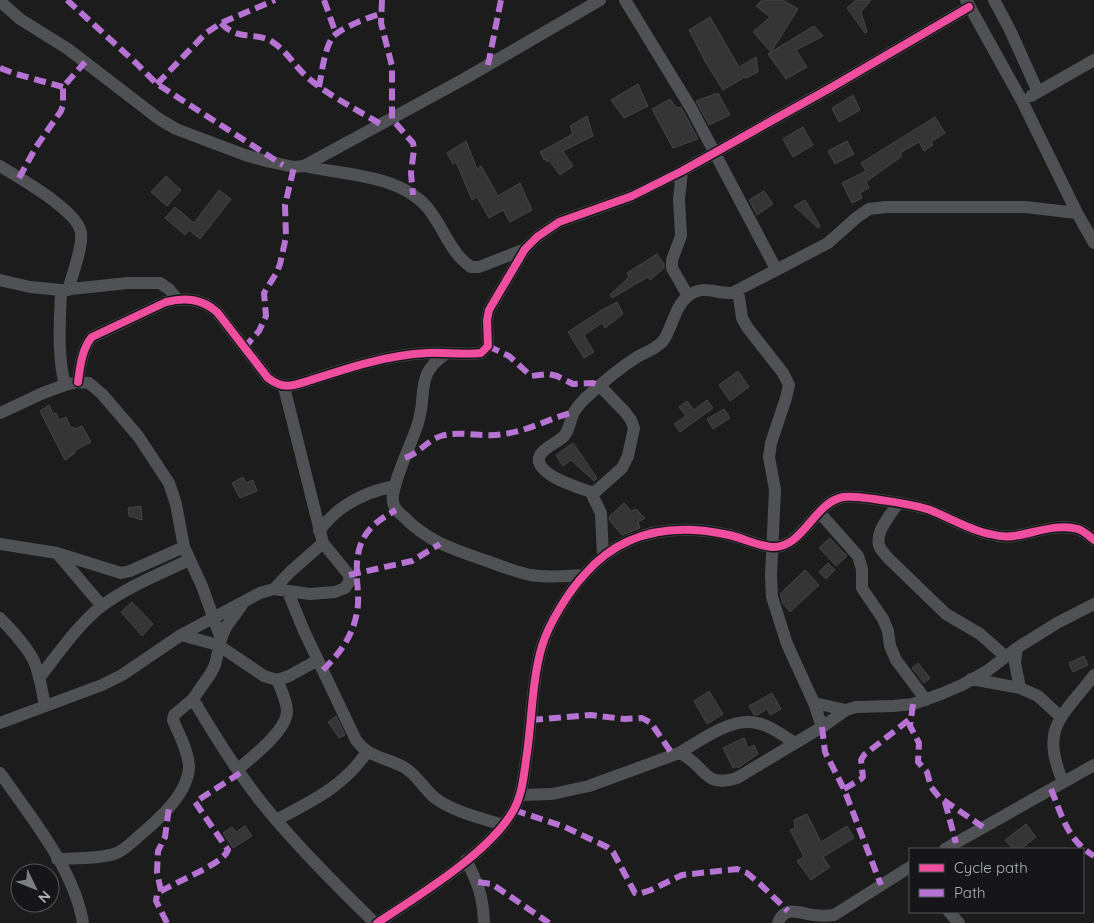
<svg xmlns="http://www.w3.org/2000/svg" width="1094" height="923" font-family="Quicksand,sans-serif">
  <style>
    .building { fill: #353536; stroke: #444548 }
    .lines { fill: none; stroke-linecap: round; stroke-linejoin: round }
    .minor { stroke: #505155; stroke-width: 12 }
    .quiet { stroke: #b673d3; stroke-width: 6; stroke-dasharray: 12 6; stroke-linecap: butt }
    .cycleway-casing { stroke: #161618; stroke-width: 11 }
    .cycleway { stroke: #ef4d9e; stroke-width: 8 }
  </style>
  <rect width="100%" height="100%" fill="#1c1c1c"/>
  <path class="building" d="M762 0H783L798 9 771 52 814 26 823 36 796 50 807 67 786 79 768 54 771 52 753 32 770 17 756 6Z
    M856 0H871L861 12 867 32 865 33 847 8Z
    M710 17 739 67 756 57 758 72 746 78 745 77 723 90 706 63 689 30Z
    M638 84 648 106 624 118 611 100Z
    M718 93 730 115 709 125 696 101Z
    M853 95 860 110 839 122 832 108Z
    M670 99 677 108 681 107 698 139 673 148 652 109Z
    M587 116 593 136 563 151 573 166 560 175 549 160 547 162 546 159 544 160 540 152 573 134 570 126Z
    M935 117 945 133 931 142 933 145 924 151 919 142 900 153 902 156 866 182 869 188 860 193 862 198 852 203 842 183 866 171 861 163Z
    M803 127 813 145 793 157 783 139Z
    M466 141 477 169 481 166 498 196 520 183 532 210 510 222 503 210 489 218 477 197 472 200 456 162 453 164 447 153Z
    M847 141 854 154 835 164 828 151Z
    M166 176 181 190 167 206 151 192Z
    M219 190 231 199 200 239 189 230 185 235 165 218 175 207 194 223Z
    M764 191 773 204 757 215 749 200Z
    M805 200 820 226 818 228 794 206Z
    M657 254 664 264V268L650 280 648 277 612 298 610 295 629 277 627 273Z
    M617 302 623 314 605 328 602 323 584 335 594 352 584 358 568 332 600 311Z
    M738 371 749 387 730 401 719 385Z
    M707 400 713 408 680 432 674 424 686 416 679 407 687 401 694 410Z
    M49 405 53 414 56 413 59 420 66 417 71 428 73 427 74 429 82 426 91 442 74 451 75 453 65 460 40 411Z
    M724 409 730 418 713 429 707 419Z
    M573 443 597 478 594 481 571 460 563 466 556 455Z
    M243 477 246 483 253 480 257 491 240 498 232 483Z
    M624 503 631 511 636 509 645 518 638 522 640 528 622 535 610 521 609 517Z
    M141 506 142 520 129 516 128 508Z
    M830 538 847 556 836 566 819 548Z
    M828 563 835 570 826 579 819 572Z
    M805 570 819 585 790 612 783 604 780 594Z
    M132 602 153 624 142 636 121 612Z
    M1084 656 1088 665 1073 672 1069 663Z
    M918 663 930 678 924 683 912 668Z
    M709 691 723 714 707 724 694 701Z
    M772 693 781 709 770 715 767 709 757 715H754L749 706Z
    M336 716 345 735 339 738 328 722Z
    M744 738 748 748 754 745 758 754 738 768 737 766 733 768 723 748Z
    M807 814 821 842 847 826 854 838 823 857 830 867 811 880 797 861 804 857 790 830 795 828 794 820Z
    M1026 824 1036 837 1021 849H1013L1005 840Z
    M245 826 252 836 233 848 223 833 232 827 236 832Z"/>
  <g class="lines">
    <path class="minor" d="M625 0 691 108 776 269
      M966 0 1022 101 1077 213 1094 243
      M994 0 1010 30 1038 92
      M3 4 20 19 68 49 159 119 176 129 245 155 266 161 294 167 304 166 313 161 464 79 600 0
      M1031 96 1094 60
      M0 166C19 178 79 211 81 233 83 246 72 276 68 290
      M304 166C344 175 396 174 426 206 443 225 449 252 471 267H479L525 249
      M682 171 679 199 681 236 672 260V268L688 296
      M0 280 30 287 61 290 128 283H160L169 289 177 299
      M61 290C60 322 57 354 65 385
      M738 290 742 318 747 327 783 373 789 385 786 398 771 443 769 457 775 490 771 575 772 597 787 644 814 703 822 727
      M447 353C414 375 428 391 418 423 413 441 390 486 393 502 394 509 399 513 404 517 428 542 455 550 487 561 501 566 516 572 530 575 548 578 566 576 584 575
      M78 382C80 367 82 348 92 337L166 302C186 297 202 299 217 312L268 378C284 390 292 386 311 380 348 368 387 355 427 353 445 352 463 355 481 353L488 346 487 320 489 310 525 249 537 237 559 222 632 196 682 171 832 87 969 7
      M600 386 625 412 631 420 634 428 628 456 622 468 594 493 593 497 601 513 603 556
      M0 413 43 393 65 385 78 382 89 383 102 394 138 436 169 483 176 504 184 547 202 586 221 639
      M594 493C580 488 544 478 539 462 536 450 558 443 564 436 570 429 570 419 574 412 578 406 584 399 589 395 604 381 620 368 637 357 646 352 656 349 663 341 673 327 674 307 688 296 703 284 716 294 732 293L828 243 856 218 869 209 886 207H1025L1077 213
      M898 503C891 515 873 533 880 548 882 551 885 554 888 558L946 614 980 634 1006 657
      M819 512 858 556 862 569V588L883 619 888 631 890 646 896 660 926 700
      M319 531C338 505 364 492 395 486
      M0 544 57 553 121 573 130 571 184 547
      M57 553 102 606
      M274 589 290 572 323 543
      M288 592 304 631 356 740C370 759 387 757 405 768 417 775 424 789 435 798 454 812 481 818 503 825
      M0 618C12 631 26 645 34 661 40 675 42 691 45 706
      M181 635 218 645 264 676 277 680 289 676 318 660
      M1017 648 1015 663 1020 688
      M39 678C58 654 79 623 103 605 129 586 160 574 189 560
      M971 679 1020 688 1038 696 1061 717
      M193 699C217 740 245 785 277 821 308 857 341 890 375 923
      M814 703 846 710
      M0 723 102 685 122 675 181 635 260 593 274 589 310 594 335 592 345 588 349 582V575L323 543 284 387
      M679 753C702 740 733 715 761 724 773 727 785 737 795 743
      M238 769C252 757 288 730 287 710 286 699 281 689 277 680
      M0 773C31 817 74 869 83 923
      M1063 782C1039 726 1063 717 1094 675
      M520 795 552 794 589 786 679 753C706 764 702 789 737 778L822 727 846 710 856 707 893 706 913 704 941 694 962 685 987 671 1017 648 1057 623 1094 604
      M276 820C312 801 343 787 367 752
      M945 849 1094 765
      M57 859C74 858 98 859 114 854 124 851 132 842 139 836 158 820 189 793 189 766 188 750 179 735 173 720L174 715 193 699 211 673 215 665 221 639 226 627 242 605
      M466 860C478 883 483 896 484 923
      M949 912 959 923
      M377 923C418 896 489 853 513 811 523 794 524 772 527 753 532 718 532 680 542 646 549 623 569 591 585 574 623 530 675 523 729 535 743 538 758 546 772 547 804 548 813 503 843 497 857 495 917 505 930 510 948 517 972 531 990 534 997 536 1007 537 1014 536 1034 533 1058 523 1078 529 1084 531 1089 536 1094 540
      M778 923C784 905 799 913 813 915 820 916 827 916 834 915L910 867"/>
    <path class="quiet" d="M67 0 136 63 157 84 283 165
      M324 0 336 34
      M382 0 381 23 392 66V119L413 143 414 149 411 173 413 195
      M221 23C239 43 257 30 274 43 287 52 295 66 307 77 329 96 356 109 382 125
      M488 65 501 0
      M0 68 16 74 63 87
      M157 84 206 33 221 23 275 0
      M319 87C322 72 324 51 332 38 338 29 371 16 381 14
      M19 178 36 147 61 111 63 105V87L85 62
      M488 346 509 356 531 376 549 374 557 376 573 384 593 383 600 386
      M244 348 259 331 266 316 264 293 277 272 280 264 286 237 285 205 294 167
      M405 458C419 453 428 440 441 436 461 430 483 438 504 434 528 431 550 418 574 412
      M349 575 412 561 440 544
      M323 670C340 653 353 636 357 612 359 602 358 591 357 581 355 544 363 528 396 510
      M913 704 910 726 919 743 918 762 927 772 931 787 939 797 983 827
      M531 720 591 715 624 719 642 718 651 723 673 755
      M822 727 825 752 844 789 881 885
      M844 789 861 779 863 777 861 760 864 755 910 719
      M1051 789C1062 816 1068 841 1094 856
      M945 802 956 843
      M514 810 565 827 607 847 613 852 635 893 638 894 651 890 682 875 737 869 747 873 760 884 788 911
      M478 882 492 884 549 923
      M161 891 157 872 158 851 165 837 169 807
      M167 923 156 901 157 894C171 883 223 865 228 850L195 802 240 773"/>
    <defs>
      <path id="cycleway" d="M78 382C80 367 82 348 92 337L166 302C186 297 202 299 217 312L268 378C284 390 292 386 311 380 348 368 387 355 427 353 445 352 463 355 481 353L488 346 487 320 489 310 525 249 537 237 559 222 632 196 682 171 832 87 969 7
        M377 923C418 896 489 853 513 811 523 794 524 772 527 753 532 718 532 680 542 646 549 623 569 591 585 574 623 530 675 523 729 535 743 538 758 546 772 547 804 548 813 503 843 497 857 495 917 505 930 510 948 517 972 531 990 534 997 536 1007 537 1014 536 1034 533 1058 523 1078 529 1084 531 1089 536 1094 540"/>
    </defs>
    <use href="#cycleway" class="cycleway-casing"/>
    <use href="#cycleway" class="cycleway"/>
  </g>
  <rect x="909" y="848" width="175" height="65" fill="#161618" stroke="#535559"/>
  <rect x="919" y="864" width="25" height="8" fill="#ef4d9e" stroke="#535559"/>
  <text x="954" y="873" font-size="15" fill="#aeb3bb">Cycle path</text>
  <rect x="919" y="889" width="25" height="8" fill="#b673d3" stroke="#535559"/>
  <text x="954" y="898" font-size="15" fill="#aeb3bb">Path</text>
  <g transform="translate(35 888) rotate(133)"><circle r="24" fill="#161618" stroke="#535559"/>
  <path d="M0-4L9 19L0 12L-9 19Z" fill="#7b7e83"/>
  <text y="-8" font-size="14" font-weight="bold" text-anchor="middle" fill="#aeb3bb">N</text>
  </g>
</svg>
